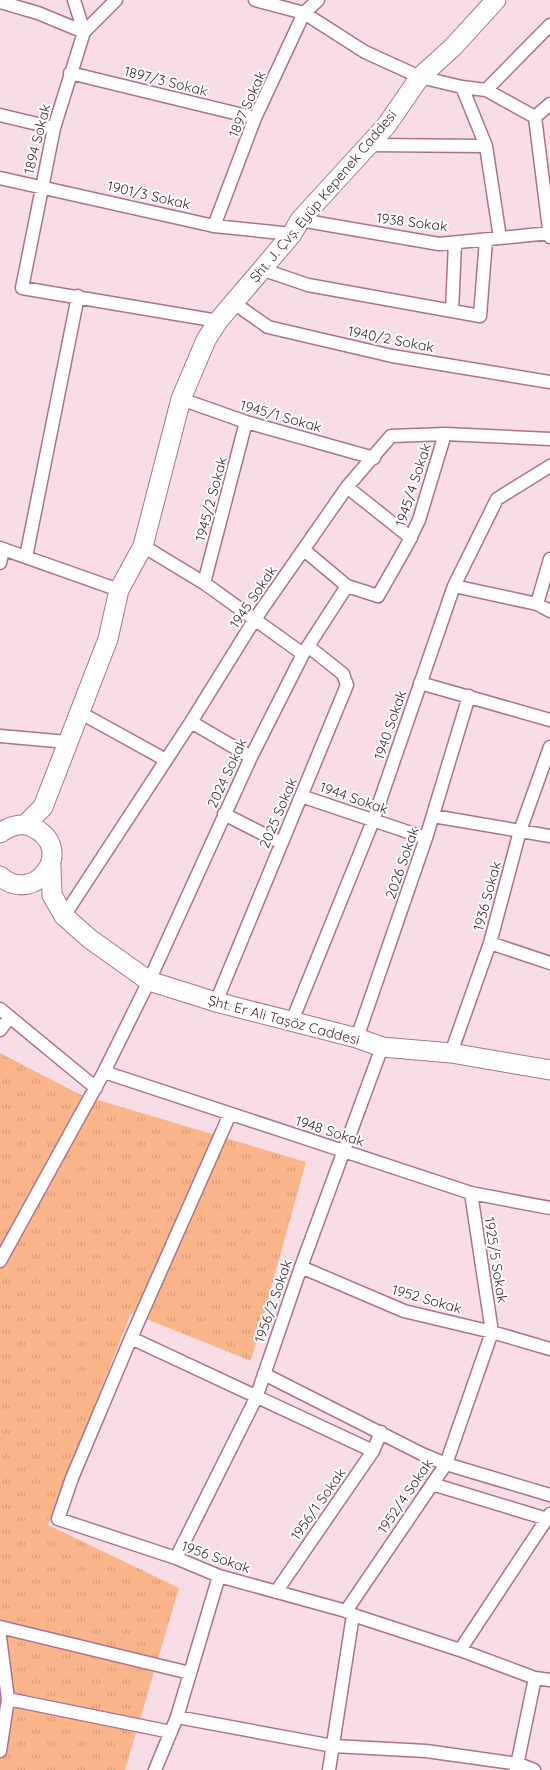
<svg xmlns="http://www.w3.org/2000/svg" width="550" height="1770" font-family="Quicksand,sans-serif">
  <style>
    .grass { fill: url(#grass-tufts) }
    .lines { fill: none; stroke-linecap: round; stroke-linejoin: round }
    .street-casing { stroke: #ac7289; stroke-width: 15 }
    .secondary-casing { stroke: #ac7289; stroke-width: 21 }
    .street { stroke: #fff; stroke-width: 12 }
    .secondary { stroke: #fff; stroke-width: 19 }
    .labels { text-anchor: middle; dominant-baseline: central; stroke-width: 4; stroke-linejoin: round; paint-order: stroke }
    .street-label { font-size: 14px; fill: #422933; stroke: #fff }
  </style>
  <defs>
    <pattern id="grass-tufts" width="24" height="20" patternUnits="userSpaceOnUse" patternTransform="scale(1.25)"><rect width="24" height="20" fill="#fab68a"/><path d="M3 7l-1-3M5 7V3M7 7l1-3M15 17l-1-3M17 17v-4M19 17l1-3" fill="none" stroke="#d89c78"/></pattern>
  </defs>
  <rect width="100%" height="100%" fill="#f8dde7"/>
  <path class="grass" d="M0 1053 81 1095 306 1162 251 1361 131 1313 48 1525 179 1588 125 1770H0Z"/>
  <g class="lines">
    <defs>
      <path id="street" d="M74 0 84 32 54 128 22 288 218 321
        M255 0 304 13 365 52 420 77 462 87 486 90 535 117
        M0 2 38 13 84 32 116 0
        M70 73 255 118
        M462 87 486 146 500 238
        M486 90 550 25
        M550 104 535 117 550 237
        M0 115 54 128
        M370 145 486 146
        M0 178 214 226 292 234
        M300 220 439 244 550 233
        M214 226 255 118 304 13 318 0
        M261 269 308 285 480 316 486 240
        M234 303 268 327 392 356 550 382
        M452 311 455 243
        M181 399 246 422 374 458
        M347 487 411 538
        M143 546 204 583 303 654
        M0 548 119 590
        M304 550 347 586 378 596 407 545 419 520 445 434
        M26 557 78 296
        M0 563 3 550
        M204 583 246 422
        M454 586 537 604 550 611
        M537 604 550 559
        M420 683 550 720
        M79 712 166 760
        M191 722 251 757
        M0 736 67 742
        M301 796 426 838
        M224 814 281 843
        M433 816 550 836
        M64 916 191 722 255 619 347 487 391 436 445 434 550 439
        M490 943 550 963
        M216 1002 347 685 343 674 309 647
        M0 1009 96 1088
        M292 1021 373 821 454 586 497 499 550 466
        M0 1030 10 1017
        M357 1038 426 838 469 696
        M451 1053 490 943 520 831 550 747
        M104 1072 471 1193 550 1208
        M230 1114 131 1338 72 1478 58 1519 176 1558 219 1576 346 1611 353 1615 460 1650 535 1678 550 1680
        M0 1261 104 1072 149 981 251 757 303 654 347 586
        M301 1267 404 1311 492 1332 550 1349
        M131 1338 373 1451
        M264 1374 422 1454 446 1464 550 1495
        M432 1484 547 1519
        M176 1558 256 1398 301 1267 382 1047
        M276 1592 373 1451 381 1432
        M346 1611 446 1464 492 1332 471 1193
        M0 1627 190 1673
        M0 1637 8 1699 0 1751
        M460 1650 550 1514
        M8 1699 171 1732
        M177 1717 333 1746 426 1751 519 1764 534 1770
        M155 1770 177 1717 219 1576
        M329 1770 353 1615
        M516 1770 535 1678"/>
      <path id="secondary" d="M26 824 43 807 108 639 119 590 143 546 181 399 206 340 218 321 292 234 300 220 386 126 420 77 453 47 496 0
        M0 833C10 826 20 822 32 827 78 848 35 907 0 876
        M51 865 52 895 64 916 90 939 149 981 216 1002 357 1038 382 1047 451 1053 550 1070"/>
    </defs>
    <use href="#street" class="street-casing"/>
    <use href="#secondary" class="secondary-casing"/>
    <use href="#street" class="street"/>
    <use href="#secondary" class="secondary"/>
  </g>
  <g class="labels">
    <g class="street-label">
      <text transform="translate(166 81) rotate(14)">1897/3 Sokak</text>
      <text transform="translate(247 104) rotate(-66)">1897 Sokak</text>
      <text transform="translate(37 139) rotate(-76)">1894 Sokak</text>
      <text transform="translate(149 195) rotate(13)">1901/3 Sokak</text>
      <text transform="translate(323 196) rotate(-50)">Şht. J. Çvş. Eyüp Kepenek Caddesi</text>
      <text transform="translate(412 222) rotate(7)">1938 Sokak</text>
      <text transform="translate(391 339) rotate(11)">1940/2 Sokak</text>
      <text transform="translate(281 416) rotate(16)">1945/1 Sokak</text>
      <text transform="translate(413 485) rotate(-72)">1945/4 Sokak</text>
      <text transform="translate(211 499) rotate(-75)">1945/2 Sokak</text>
      <text transform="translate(253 597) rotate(-56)">1945 Sokak</text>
      <text transform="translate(390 725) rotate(-71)">1940 Sokak</text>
      <text transform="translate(227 773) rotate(-65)">2024 Sokak</text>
      <text transform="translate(354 798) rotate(19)">1944 Sokak</text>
      <text transform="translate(278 813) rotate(-67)">2025 Sokak</text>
      <text transform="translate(402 863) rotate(-71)">2026 Sokak</text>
      <text transform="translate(487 896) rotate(-75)">1936 Sokak</text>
      <text transform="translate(284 1020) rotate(15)">Şht. Er Ali Taşöz Caddesi</text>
      <text transform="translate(330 1131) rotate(18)">1948 Sokak</text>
      <text transform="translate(496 1260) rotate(81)">1925/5 Sokak</text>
      <text transform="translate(427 1299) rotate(16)">1952 Sokak</text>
      <text transform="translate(273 1301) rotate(-71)">1956/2 Sokak</text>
      <text transform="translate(405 1496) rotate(-56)">1952/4 Sokak</text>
      <text transform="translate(318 1504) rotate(-55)">1956/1 Sokak</text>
      <text transform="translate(216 1557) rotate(19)">1956 Sokak</text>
    </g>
  </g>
</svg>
